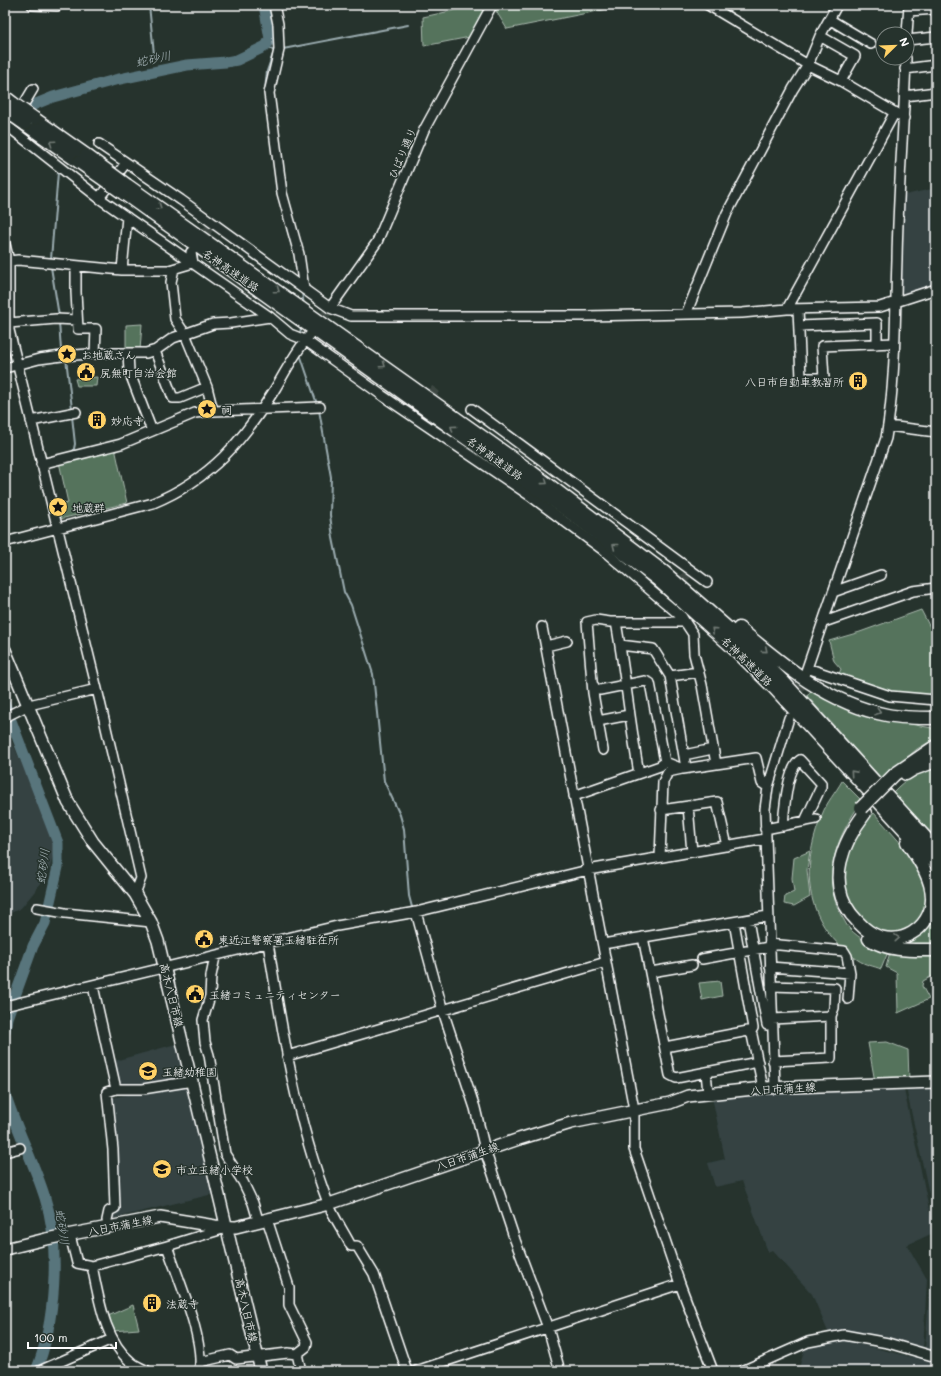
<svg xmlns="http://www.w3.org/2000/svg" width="941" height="1376" font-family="Mali,'Klee One',sans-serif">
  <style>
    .built { fill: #344242 }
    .green { fill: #54735c; stroke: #aab9ae }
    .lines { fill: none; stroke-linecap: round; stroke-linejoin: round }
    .stream { stroke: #9bacb0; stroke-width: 2 }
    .river { stroke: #59747c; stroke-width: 11 }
    .minor-tunnel { stroke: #3c4742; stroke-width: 9; stroke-dasharray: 9 4.5; stroke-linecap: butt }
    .minor-casing { stroke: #fff; stroke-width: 12 }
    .major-casing { stroke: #fff; stroke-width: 14 }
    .highway-casing { stroke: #fff; stroke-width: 15 }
    .minor { stroke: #26332d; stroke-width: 9 }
    .major { stroke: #26332d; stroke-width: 11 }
    .highway { stroke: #26332d; stroke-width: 12 }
    .highway-bridge-casing { stroke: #fff; stroke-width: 15; stroke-linecap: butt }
    .highway-bridge { stroke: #26332d; stroke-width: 12 }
    .oneway { stroke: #727a76 }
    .labels { text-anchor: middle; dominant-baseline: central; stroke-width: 3; stroke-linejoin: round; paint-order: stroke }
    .street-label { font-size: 11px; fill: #fff; stroke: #26332d }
    .poi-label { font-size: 11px; fill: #fff; stroke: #26332d; text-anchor: start }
    .water-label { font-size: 12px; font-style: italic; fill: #acbabe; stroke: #26332d }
  </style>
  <rect width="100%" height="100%" fill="#26332d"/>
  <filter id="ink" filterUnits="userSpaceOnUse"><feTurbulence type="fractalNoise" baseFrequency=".025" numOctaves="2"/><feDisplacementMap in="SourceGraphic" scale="8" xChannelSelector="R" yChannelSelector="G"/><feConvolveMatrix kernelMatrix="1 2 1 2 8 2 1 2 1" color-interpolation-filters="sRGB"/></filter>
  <g filter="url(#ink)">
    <path class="built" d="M936 188V285L905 294 901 292 905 195Z
      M5 726 54 837V851L50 868 35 891 21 908 5 916Z
      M176 1044 184 1080 120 1091 111 1062Z
      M936 1082V1352L925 1349 935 1221 905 1083Z
      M186 1084 213 1194 111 1219 110 1098Z
      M903 1085 932 1223 931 1234 907 1245 927 1279 923 1350 843 1331 828 1332 812 1294 772 1250 768 1252 742 1181 715 1187 708 1163 725 1159 711 1092Z
      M839 1339 932 1362 930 1371H798L806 1345Z"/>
    <path class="green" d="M478 5 484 9 470 37 424 46 423 17Z
      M499 5H628L507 29 496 11Z
      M142 324 140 350 126 351V325Z
      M97 377 96 386H77L75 379Z
      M115 448 127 503 60 519 56 506 68 503 59 462Z
      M921 610 936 639V698L889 694 838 676 841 669 834 661 829 641 860 632Z
      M812 690 866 716 932 728 936 738 917 749 882 779 807 696Z
      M936 768V838L893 792C906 778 918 772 936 768Z
      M842 781 862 801C838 835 820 875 841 915 844 919 846 925 849 928 860 940 874 945 888 952L881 969C874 966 865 965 858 960 805 925 799 871 822 815 826 803 836 792 842 781Z
      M874 813 912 856 925 885 927 903 922 918 910 930 897 934 880 933 863 921 850 906 843 891 842 867 852 838Z
      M810 851 807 870 810 897 794 906 784 904 785 896 794 892 792 878 794 858Z
      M936 881V946L909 947 907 942 918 937 927 928 934 882Z
      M890 952 935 955 936 974 923 981 922 986 929 999 898 1013 897 973 886 967Z
      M720 981 722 996 702 1000 699 983Z
      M887 1042 908 1050 909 1080 875 1082 868 1043Z
      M133 1305 139 1329 112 1331 108 1316Z"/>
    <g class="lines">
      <path class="stream" d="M149 5 154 54
        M283 49 408 25
        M265 90 267 71 274 51 266 46
        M287 228 296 261
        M51 259 58 172
        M51 267 59 316
        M302 292 304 306
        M59 322 61 350 64 353
        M300 335 301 326
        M300 354 317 404
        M66 358 72 409
        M319 410 331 477 330 515 333 538 344 592 351 605 373 674 384 781 400 815 404 829 409 896 413 911
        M72 416 75 444 73 453
        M481 1156 491 1181
        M518 1261 537 1311"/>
      <path class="river" d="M16 112 53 97 115 80 187 65 226 62 237 60 266 46 270 39 264 5
        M5 705 58 843V867L45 923 33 946 7 1018 5 1031
        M5 1093C16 1129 34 1162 45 1198 61 1247 55 1324 36 1371"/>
      <path class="minor-tunnel" d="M198 243 213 223
        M317 326 330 308
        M415 418 437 387
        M675 589 687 575
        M795 702 805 674"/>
      <defs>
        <path id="minor" d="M32 5 57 6
          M274 5 278 24 279 50 269 93 282 193 299 254 304 289
          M708 5 808 65 841 81 904 118
          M909 11 936 9
          M829 19 871 44
          M907 34 909 5
          M820 36 855 56 841 81
          M907 40 936 37
          M905 69 936 65
          M905 96 936 92
          M13 109 24 104 33 89
          M5 127 10 128 99 198 270 317
          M99 144 181 200 330 308 351 316H585L742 313 787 309 880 307 936 289
          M99 198 126 163
          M5 244 9 261V330L97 689 141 878 135 894
          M9 261 18 260 122 270H169L193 263 191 252
          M76 266V292L78 329H96L95 354
          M174 269 171 282 175 319 185 334 207 387 213 411
          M122 270 127 217
          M330 308 377 242 424 130 492 5
          M787 309 895 112
          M798 309 801 378H824L822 346 894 343
          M686 314 727 213 793 89 808 65 820 36 837 5
          M9 323 56 319 77 320
          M799 326 877 323V344
          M155 351 173 398H180L207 387
          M128 353 129 371 152 431
          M5 368 39 359 62 356 102 353H146L156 350 173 338 213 324 231 323 270 317 290 334 305 340 383 396 529 495 603 550 682 617 685 622
          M472 409 707 582
          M31 421 76 412
          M888 426 936 432
          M41 464 121 444 195 413 213 411 320 407
          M5 542 153 503C211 479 243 441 275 389 286 371 296 350 310 335
          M833 592 881 575
          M616 622C625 672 630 723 639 773
          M824 622 913 591 936 588
          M542 627 634 1109V1149L680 1284 713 1371
          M620 645 653 649 670 676 686 768
          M546 646 567 641
          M807 668 890 696 936 700
          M805 674 886 438C896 379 895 318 897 259 898 192 904 125 906 58
          M670 676 699 672
          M594 686 596 690H600L645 681 650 683 665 762 683 769 756 758 762 783 768 787
          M5 717 29 705 97 689
          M598 721 629 715
          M603 750 593 693 587 622 596 620 610 622H685L693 634 694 654 702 685 716 764
          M684 755 708 750
          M574 796 660 766 665 762
          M688 806 692 852
          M661 810 717 802 727 846
          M783 826C784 811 787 768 800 760L821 783V787L805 821
          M765 829 816 819
          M660 857 663 782 668 772 682 769
          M37 908 65 913 151 922
          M416 912 443 1011 475 1108 485 1150 515 1240 548 1328 560 1371
          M748 920 767 1025
          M734 922 753 1028 750 1033
          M643 937 670 1075 676 1078 758 1062
          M268 943C282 1031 296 1119 328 1203 334 1218 344 1232 351 1246H357L374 1274 407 1371
          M603 944 768 916
          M769 944 844 951 847 956 850 973 770 967
          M215 957 211 976 210 996 203 1020 205 1042 209 1055 225 1154 243 1182 253 1203 258 1220
          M702 959 769 947
          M651 972 692 965
          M93 986 116 1089
          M771 986 835 988 834 1008 831 1016
          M848 999 850 973
          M5 1006 337 926 416 912 588 870 765 839
          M772 1019 831 1016V1058L773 1061
          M665 1047 748 1031 752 1035 763 1088
          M287 1056 606 962
          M706 1072 708 1093
          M775 1088 765 809 768 787 789 718
          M5 1152 20 1148
          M108 1226 107 1220 109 1211 115 1208 113 1150 107 1092 116 1089H143L193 1081
          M70 1235 77 1263 92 1266 167 1246 226 1228
          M167 1246C177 1276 206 1342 199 1371
          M92 1266C99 1298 104 1340 131 1362 135 1366 142 1368 147 1371
          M297 1354 301 1371
          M200 1362 230 1355 236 1359 288 1353 297 1354 306 1347 307 1342 289 1305V1287L267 1219
          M39 1371 112 1339
          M416 1371 680 1284
          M742 1371 808 1342 844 1335 888 1343 936 1357"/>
        <path id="major" d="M5 650 68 802 93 842 135 894 151 922 158 941 261 1371
          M5 1249 46 1239 160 1217 215 1226 236 1227 329 1204 519 1139 571 1123 670 1103 688 1096 763 1088 936 1082"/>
        <path id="highway" d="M5 97 14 104
          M35 119 86 155
          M25 124 79 162
          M127 185 532 472 664 572 738 637 783 681 936 849
          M123 193 569 512 658 580 730 645 775 689 936 864
          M739 628C783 665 829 704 887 715 903 718 920 718 936 718
          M895 774 936 746
          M906 774 914 769 936 761
          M865 813C843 842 826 881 851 914 857 921 864 930 873 934 899 948 931 929 932 900 933 879 918 858 907 842
          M869 939C890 952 913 950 936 950"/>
      </defs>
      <use href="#minor" class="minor-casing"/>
      <use href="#major" class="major-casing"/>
      <use href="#highway" class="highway-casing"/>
      <use href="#minor" class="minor"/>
      <use href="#major" class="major"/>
      <use href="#highway" class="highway"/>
      <defs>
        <path id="highway-bridge" d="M14 104 35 119
          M5 110 25 124
          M86 155 127 185
          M79 162 123 193
          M861 808 895 774"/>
      </defs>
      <use href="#highway-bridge" class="highway-bridge-casing"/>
      <use href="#highway-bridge" class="highway-bridge"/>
    </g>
    <defs><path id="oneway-chevron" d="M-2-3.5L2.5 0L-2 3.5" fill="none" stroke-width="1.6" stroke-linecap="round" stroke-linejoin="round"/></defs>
    <g class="oneway">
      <use href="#oneway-chevron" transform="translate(52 143) rotate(-145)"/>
      <use href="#oneway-chevron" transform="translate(159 207) rotate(35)"/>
      <use href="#oneway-chevron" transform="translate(277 290) rotate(35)"/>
      <use href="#oneway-chevron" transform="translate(383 365) rotate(35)"/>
      <use href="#oneway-chevron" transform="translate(453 428) rotate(-144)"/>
      <use href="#oneway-chevron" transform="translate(545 482) rotate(36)"/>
      <use href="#oneway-chevron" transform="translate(615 546) rotate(-142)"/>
      <use href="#oneway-chevron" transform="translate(714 630) rotate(-138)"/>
      <use href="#oneway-chevron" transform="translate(765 650) rotate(40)"/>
      <use href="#oneway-chevron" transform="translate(878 712) rotate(18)"/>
      <use href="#oneway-chevron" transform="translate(853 773) rotate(-132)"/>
      <use href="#oneway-chevron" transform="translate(897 938) rotate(-4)"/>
    </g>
  </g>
  <defs>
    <symbol id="sight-disc" viewBox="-11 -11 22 22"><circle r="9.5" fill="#ffd166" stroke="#26332d"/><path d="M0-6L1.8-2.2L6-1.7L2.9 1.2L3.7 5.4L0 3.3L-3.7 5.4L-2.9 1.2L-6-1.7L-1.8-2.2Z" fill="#111"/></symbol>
    <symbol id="civic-disc" viewBox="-11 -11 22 22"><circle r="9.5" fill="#ffd166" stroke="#26332d"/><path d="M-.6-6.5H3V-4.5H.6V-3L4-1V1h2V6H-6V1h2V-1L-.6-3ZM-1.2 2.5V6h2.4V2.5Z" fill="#111"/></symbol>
    <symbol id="building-disc" viewBox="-11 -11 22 22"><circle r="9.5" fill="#ffd166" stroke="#26332d"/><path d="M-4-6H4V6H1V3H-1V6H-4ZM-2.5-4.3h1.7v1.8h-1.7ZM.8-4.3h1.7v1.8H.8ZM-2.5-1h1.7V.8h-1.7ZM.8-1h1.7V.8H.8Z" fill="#111"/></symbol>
    <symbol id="school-disc" viewBox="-11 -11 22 22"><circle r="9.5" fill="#ffd166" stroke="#26332d"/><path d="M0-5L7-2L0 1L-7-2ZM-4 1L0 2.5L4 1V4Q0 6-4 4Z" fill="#111"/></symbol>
  </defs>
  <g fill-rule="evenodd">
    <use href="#sight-disc" x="56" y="343" width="22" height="22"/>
    <use href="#civic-disc" x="75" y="361" width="22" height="22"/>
    <use href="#building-disc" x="847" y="370" width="22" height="22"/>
    <use href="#sight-disc" x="196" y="398" width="22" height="22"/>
    <use href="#building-disc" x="86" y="409" width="22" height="22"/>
    <use href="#sight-disc" x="47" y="496" width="22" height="22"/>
    <use href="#civic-disc" x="193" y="928" width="22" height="22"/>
    <use href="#civic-disc" x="184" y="983" width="22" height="22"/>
    <use href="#school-disc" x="137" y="1060" width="22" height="22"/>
    <use href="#school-disc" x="151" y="1158" width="22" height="22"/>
    <use href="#building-disc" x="141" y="1292" width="22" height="22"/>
  </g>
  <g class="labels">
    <g class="street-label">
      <text transform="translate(402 153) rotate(-67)">ひばり通り</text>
      <text transform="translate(231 270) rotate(35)">名神高速道路</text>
      <text transform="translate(495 458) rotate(36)">名神高速道路</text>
      <text transform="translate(747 661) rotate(44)">名神高速道路</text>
      <text transform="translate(172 995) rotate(76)">高木八日市線</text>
      <text transform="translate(783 1088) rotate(-3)">八日市蒲生線</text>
      <text transform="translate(467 1156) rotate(-19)">八日市蒲生線</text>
      <text transform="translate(120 1225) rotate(-11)">八日市蒲生線</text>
      <text transform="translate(247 1310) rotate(77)">高木八日市線</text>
    </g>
    <g class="poi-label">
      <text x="81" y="354">お地蔵さん</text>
      <text x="100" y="372">尻無町自治会館</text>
      <text x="844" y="381" text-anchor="end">八日市自動車教習所</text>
      <text x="221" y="409">祠</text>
      <text x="111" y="420">妙応寺</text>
      <text x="72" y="507">地蔵群</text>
      <text x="218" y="939">東近江警察署玉緒駐在所</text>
      <text x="209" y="994">玉緒コミュニティセンター</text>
      <text x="162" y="1071">玉緒幼稚園</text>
      <text x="176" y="1169">市立玉緒小学校</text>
      <text x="166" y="1303">法蔵寺</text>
    </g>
    <g class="water-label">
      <text transform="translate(153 58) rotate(-12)">蛇砂川</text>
      <text transform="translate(42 866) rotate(-83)">蛇砂川</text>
      <text transform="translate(63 1227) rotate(82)">蛇砂川</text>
    </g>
  </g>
  <rect width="941" height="1376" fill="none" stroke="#26332d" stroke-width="20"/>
  <rect x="10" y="10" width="921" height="1356" fill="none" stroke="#fff" stroke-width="1.5" filter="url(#ink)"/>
  <g transform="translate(895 46) rotate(67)"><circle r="19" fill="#26332d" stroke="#7d8581"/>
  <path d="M0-3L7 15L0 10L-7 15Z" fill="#ffd166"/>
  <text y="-6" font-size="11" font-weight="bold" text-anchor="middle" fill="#ffffff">N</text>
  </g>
  <path d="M28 1342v6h88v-6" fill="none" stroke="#ffffff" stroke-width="2"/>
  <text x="34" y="1342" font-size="12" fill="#ffffff" stroke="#26332d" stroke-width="3" paint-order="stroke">100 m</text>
</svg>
